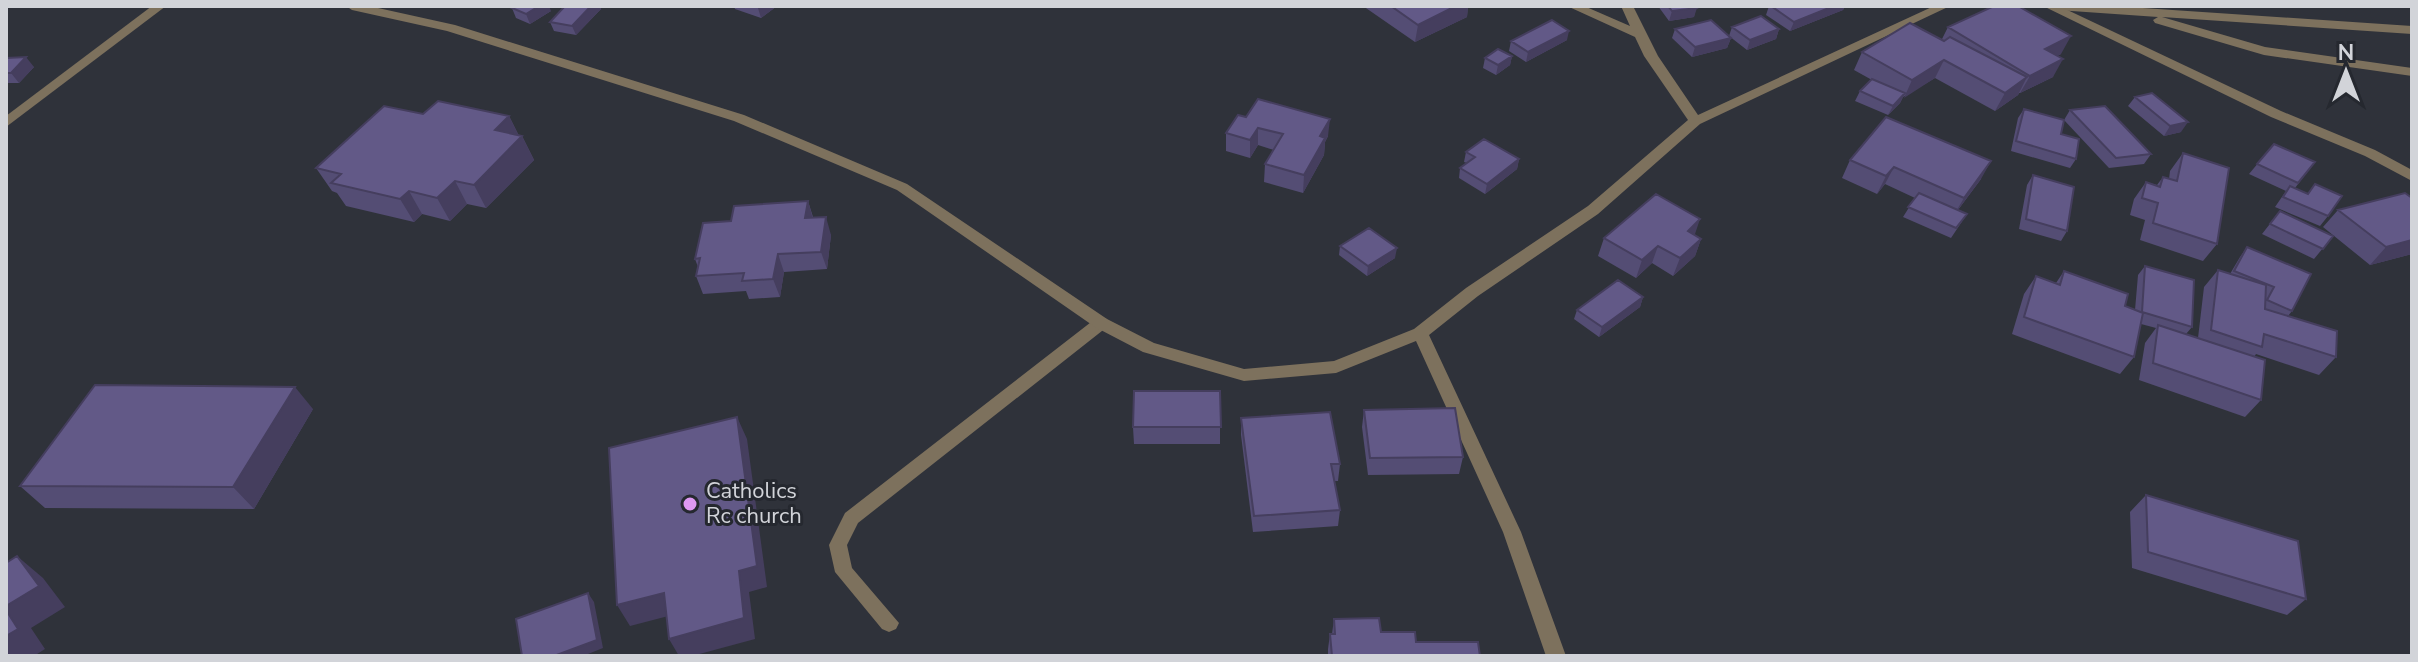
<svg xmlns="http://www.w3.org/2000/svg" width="2418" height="662" font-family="'Nunito Sans',sans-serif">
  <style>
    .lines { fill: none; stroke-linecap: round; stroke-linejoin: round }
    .service { fill: #7d715d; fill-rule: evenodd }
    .minor { fill: #7d715d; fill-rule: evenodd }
    .tertiary { fill: #7d715d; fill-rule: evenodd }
    .wall { fill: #544d74 }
    .shaded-wall { fill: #453e5e }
    .building { fill: #625987; stroke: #453e5e; stroke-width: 2 }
    .poi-dot { fill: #de98f2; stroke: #25282f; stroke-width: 3 }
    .labels { text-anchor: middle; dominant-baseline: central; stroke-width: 6; stroke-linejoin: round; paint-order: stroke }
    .poi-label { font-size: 22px; fill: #d2d4d9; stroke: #25282f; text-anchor: start }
  </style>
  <rect width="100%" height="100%" fill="#2f323a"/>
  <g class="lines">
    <path class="service" d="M2051 6H2113L2412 26V34L2162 17 2265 47 2412 68V76L2264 55 2155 23 2153 20 2158 17 2057 10Z
      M1101 317 1107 319 1109 323 1107 327 858 523 847 545 852 568 899 623 896 629 889 632 882 629 835 572 829 545 845 513 1095 319Z"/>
    <path class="minor" d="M346 6H369L455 25 744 115 907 184 1107 319 1154 343 1244 369 1334 361 1414 329 1466 288 1588 206 1688 120 1644 56 1635 37 1567 6H1584L1630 26 1621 6H1633L1658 56 1698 115 1934 6H1950L1700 124 1598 214 1478 296 1429 335 1521 532 1566 656H1546L1503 532 1416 341 1336 373 1244 381 1143 352 1095 327 897 190 734 121 447 31 352 10Z
      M2043 6H2059L2281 111 2375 150 2412 170V181L2365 156 2271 117Z"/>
    <path class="tertiary" d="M152 6H166L6 127V116Z"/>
  </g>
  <path class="wall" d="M565 6H600L601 9 576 35 554 31 550 22Z
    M734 6H777L761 18 735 9Z
    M1363 6H1468L1467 17 1415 42Z
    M1658 6H1696L1694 17 1669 21Z
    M1769 6H1845L1843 10 1790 31 1766 15Z
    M512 8 551 11 530 24 516 18Z
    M1732 27 1779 29 1776 39 1747 50 1729 36 1731 38 1727 48 1692 57 1672 38 1675 29 1729 36Z
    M1948 27 2061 54 2057 56 2053 77 2020 93H2019L2018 95 1995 111 1935 78 1903 97 1900 103 1888 115 1855 101 1860 91 1872 80 1854 70 1862 52 1942 39Z
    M1567 40 1526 62 1509 51 1511 41Z
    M1512 56 1510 65 1496 75 1483 68 1485 58Z
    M6 58 34 67 19 83H6Z
    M2135 97 2181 132 2164 136 2128 106Z
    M2024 109 2061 134 2076 159 2070 168 2011 151 2018 118Z
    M2070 110 2151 154 2144 164 2109 168 2064 120Z
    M423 114 509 116 519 136H522L534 160 486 208 467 204 450 221 422 214 414 222 346 206 337 193 332 191 316 168Z
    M1238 115 1328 136 1325 142 1324 155 1303 193 1264 182 1265 164 1274 150 1258 145 1250 158 1226 151V133Z
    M2274 144 2315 162 2295 188 2328 216 2320 226 2275 207 2286 191 2249 174Z
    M1466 152 1519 159 1517 169 1485 194 1459 178 1460 168 1467 163 1464 162Z
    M2183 153 2217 244 2203 261 2140 240 2145 220 2130 215 2134 199 2146 182 2157 185 2163 177 2169 179 2170 171Z
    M1850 160 1981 179 1958 210 1967 214 1951 238 1903 217 1915 198 1885 184 1877 194 1842 178Z
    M2033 175 2067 231 2061 241 2019 229 2027 185Z
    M808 201 813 217 831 235 827 269 784 272 780 297 749 299 746 291 703 294 696 276 698 267 695 259 731 221Z
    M2338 210 2412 254 2370 265 2323 227Z
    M2280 211 2333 236 2314 259 2262 234Z
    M1694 235 1701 239 1695 256 1673 276 1652 263 1636 278 1598 256 1604 238Z
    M1340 246 1395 258 1367 276 1339 255Z
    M2247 247 2292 311 2288 316 2336 357 2319 375 2256 354 2254 357 2261 400 2245 417 2139 380 2145 343 2156 328 2141 324 2134 357 2120 374 2012 334 2024 294 2036 276 2056 283 2064 271 2125 306 2135 310 2138 275 2145 266 2192 327 2186 334 2198 338 2204 287 2218 270 2230 274 2240 257Z
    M1643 297 1640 307 1599 337 1574 319 1577 310Z
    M1220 391V444H1134L1133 427Z
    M313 409 254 509 45 508 20 486Z
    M1364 410 1463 457 1459 474 1368 475 1362 427Z
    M1241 418 1340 464 1338 481H1334L1340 510 1338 526 1253 532 1241 435Z
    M2146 495 2306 599 2287 615 2132 568 2130 512Z
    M1334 619 1416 642 1480 656H1328V649L1330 634H1332Z"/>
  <path class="shaded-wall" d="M539 6H549L551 11 530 24 526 14Z
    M591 6H600L601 9 576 35 572 26Z
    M761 6H777L761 18 758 8Z
    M1456 6H1468L1467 17 1415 42 1418 25Z
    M1834 6H1845L1843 10 1790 31 1794 22Z
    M1697 8 1694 17 1669 21 1672 11Z
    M1779 29 1776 39 1747 50 1750 40Z
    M1569 31 1567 40 1526 62 1528 52Z
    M2071 36 2061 54 2035 66 2045 49Z
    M1731 38 1727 48 1692 57 1695 47Z
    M1512 56 1510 65 1496 75 1498 65Z
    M26 57 34 67 19 83 11 73Z
    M2063 59 2053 77 2020 93 2030 76Z
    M1944 60 1935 78 1904 98 1912 80Z
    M2027 77 2018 95 1995 111 2005 93Z
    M1905 93 1900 103 1888 115 1893 106Z
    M509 116 520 138 522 136 534 160 486 208 474 185 495 130Z
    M1330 119 1328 136 1325 142 1324 155 1303 193 1304 175 1320 136Z
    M2188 122 2181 132 2164 136 2170 126Z
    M1258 128V145L1250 158V140Z
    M1519 159 1517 169 1485 194 1487 184Z
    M1991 161 1981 179 1954 215 1964 198Z
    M1894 167 1885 184 1877 194 1886 176Z
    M455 181 467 204 450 221 437 198Z
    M409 191 422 214 414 222 400 199Z
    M808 201 813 219 805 218Z
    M826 217 831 235 827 269 821 252Z
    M1700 219 1694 237 1688 231Z
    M1701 239 1695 256 1673 276 1680 258Z
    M2412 240V254L2370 265 2386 247Z
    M1658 246 1652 263 1636 278 1642 260Z
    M1397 248 1395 258 1367 276 1368 266Z
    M778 254 784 272 780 297 773 279Z
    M1643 297 1640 307 1599 337 1602 327Z
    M295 387 313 409 254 509 233 487Z
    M737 417 747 439 767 587 749 592 755 639 692 656H679L669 639 739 571Z
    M17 556 43 578 65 607 31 628 45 649 34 656H6V606Z
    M588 593 594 602 603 648 583 656H554Z
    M664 593 676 614 630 626 617 605Z"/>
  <path class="building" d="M515 6H539L526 14 512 8Z
    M565 6H591L572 26 550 22Z
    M1391 6H1456L1418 25Z
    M1668 6H1696L1697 8 1672 11Z
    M1771 6H1834L1794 22Z
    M1994 6H2018L2071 36 2045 49 2063 59 2030 76 1948 27Z
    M1761 16 1779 29 1750 40 1732 27Z
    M1552 20 1569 31 1528 52 1511 41Z
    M1711 20 1731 38 1695 47 1675 29Z
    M1910 23 1944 41 1950 37 2027 77 2005 93 1944 60 1912 80 1862 52Z
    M1498 49 1512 56 1498 65 1485 58Z
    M26 57 11 73H6V58Z
    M1872 79 1905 93 1893 106 1860 91Z
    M2152 93 2188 122 2170 126 2135 97Z
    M1258 99 1330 119 1320 136 1325 138 1304 175 1265 164 1283 134 1258 128 1250 140 1226 133 1238 115 1246 117Z
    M438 101 509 116 495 130 522 136 474 185 455 181 437 198 409 191 400 199 331 183 341 174 316 168 384 106 423 114Z
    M2105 106 2151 154 2116 158 2070 110Z
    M2024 109 2064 120 2061 134 2079 139 2076 159 2016 141Z
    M1886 117 1991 161 1964 198 1894 167 1886 176 1850 160Z
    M1484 139 1519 159 1487 184 1460 168 1475 157 1466 152Z
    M2274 144 2315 162 2298 183 2257 164Z
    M2183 153 2229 168 2217 244 2153 223 2158 203 2142 198 2146 182 2160 187 2163 177 2177 181Z
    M2033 175 2074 187 2067 231 2026 219Z
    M2315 184 2342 196 2328 216 2283 197 2290 186 2308 194Z
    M1919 193 1967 214 1956 228 1908 207Z
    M2405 193 2412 198V240L2386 247 2338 210Z
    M1656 194 1700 219 1688 231 1701 239 1680 258 1658 246 1642 260 1604 238Z
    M808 201 805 218 826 217 821 252 778 254 773 279 742 281 744 273 696 276 700 258 695 259 703 223 731 221 734 206Z
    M2280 211 2333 236 2323 249 2270 224Z
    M1369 228 1397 248 1368 266 1340 246Z
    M2247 247 2311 274 2292 311 2267 300 2274 287 2234 271Z
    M2145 266 2194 280 2192 327 2142 312Z
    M2218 270 2266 285 2265 309 2337 331 2336 357 2264 334 2262 347 2211 330Z
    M2064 271 2128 294 2125 306 2143 313 2134 357 2024 317 2036 276 2060 285Z
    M1618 280 1643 297 1602 327 1577 310Z
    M2158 325 2265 360 2261 400 2153 363Z
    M95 385 295 387 233 487 20 486Z
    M1134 391H1220L1221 427H1133Z
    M1455 408 1463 457 1370 458 1364 410Z
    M1330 412 1340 464H1331L1340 510 1254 516 1241 418Z
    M737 417 757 566 739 571 744 618 669 639 664 593 617 605 609 448Z
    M2146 495 2298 541 2306 599 2148 552Z
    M17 556 39 586 6 606V563Z
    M588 593 597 640 554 656H522L516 619Z
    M6 610 18 629 6 636Z
    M1379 618 1381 632H1415L1416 642H1478L1480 656H1332L1330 634H1335L1334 619Z"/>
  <circle class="poi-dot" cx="690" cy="504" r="8"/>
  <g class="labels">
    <g class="poi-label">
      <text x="706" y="491">Catholics<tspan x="706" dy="25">Rc church</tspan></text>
    </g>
  </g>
  <rect width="2418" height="662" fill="none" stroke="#d2d4d9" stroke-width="16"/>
  <g transform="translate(2346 72)" stroke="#25282f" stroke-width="6" paint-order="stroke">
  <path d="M0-6L14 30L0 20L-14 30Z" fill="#d2d4d9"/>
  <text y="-12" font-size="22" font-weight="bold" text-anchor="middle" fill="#d2d4d9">N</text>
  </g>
</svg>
